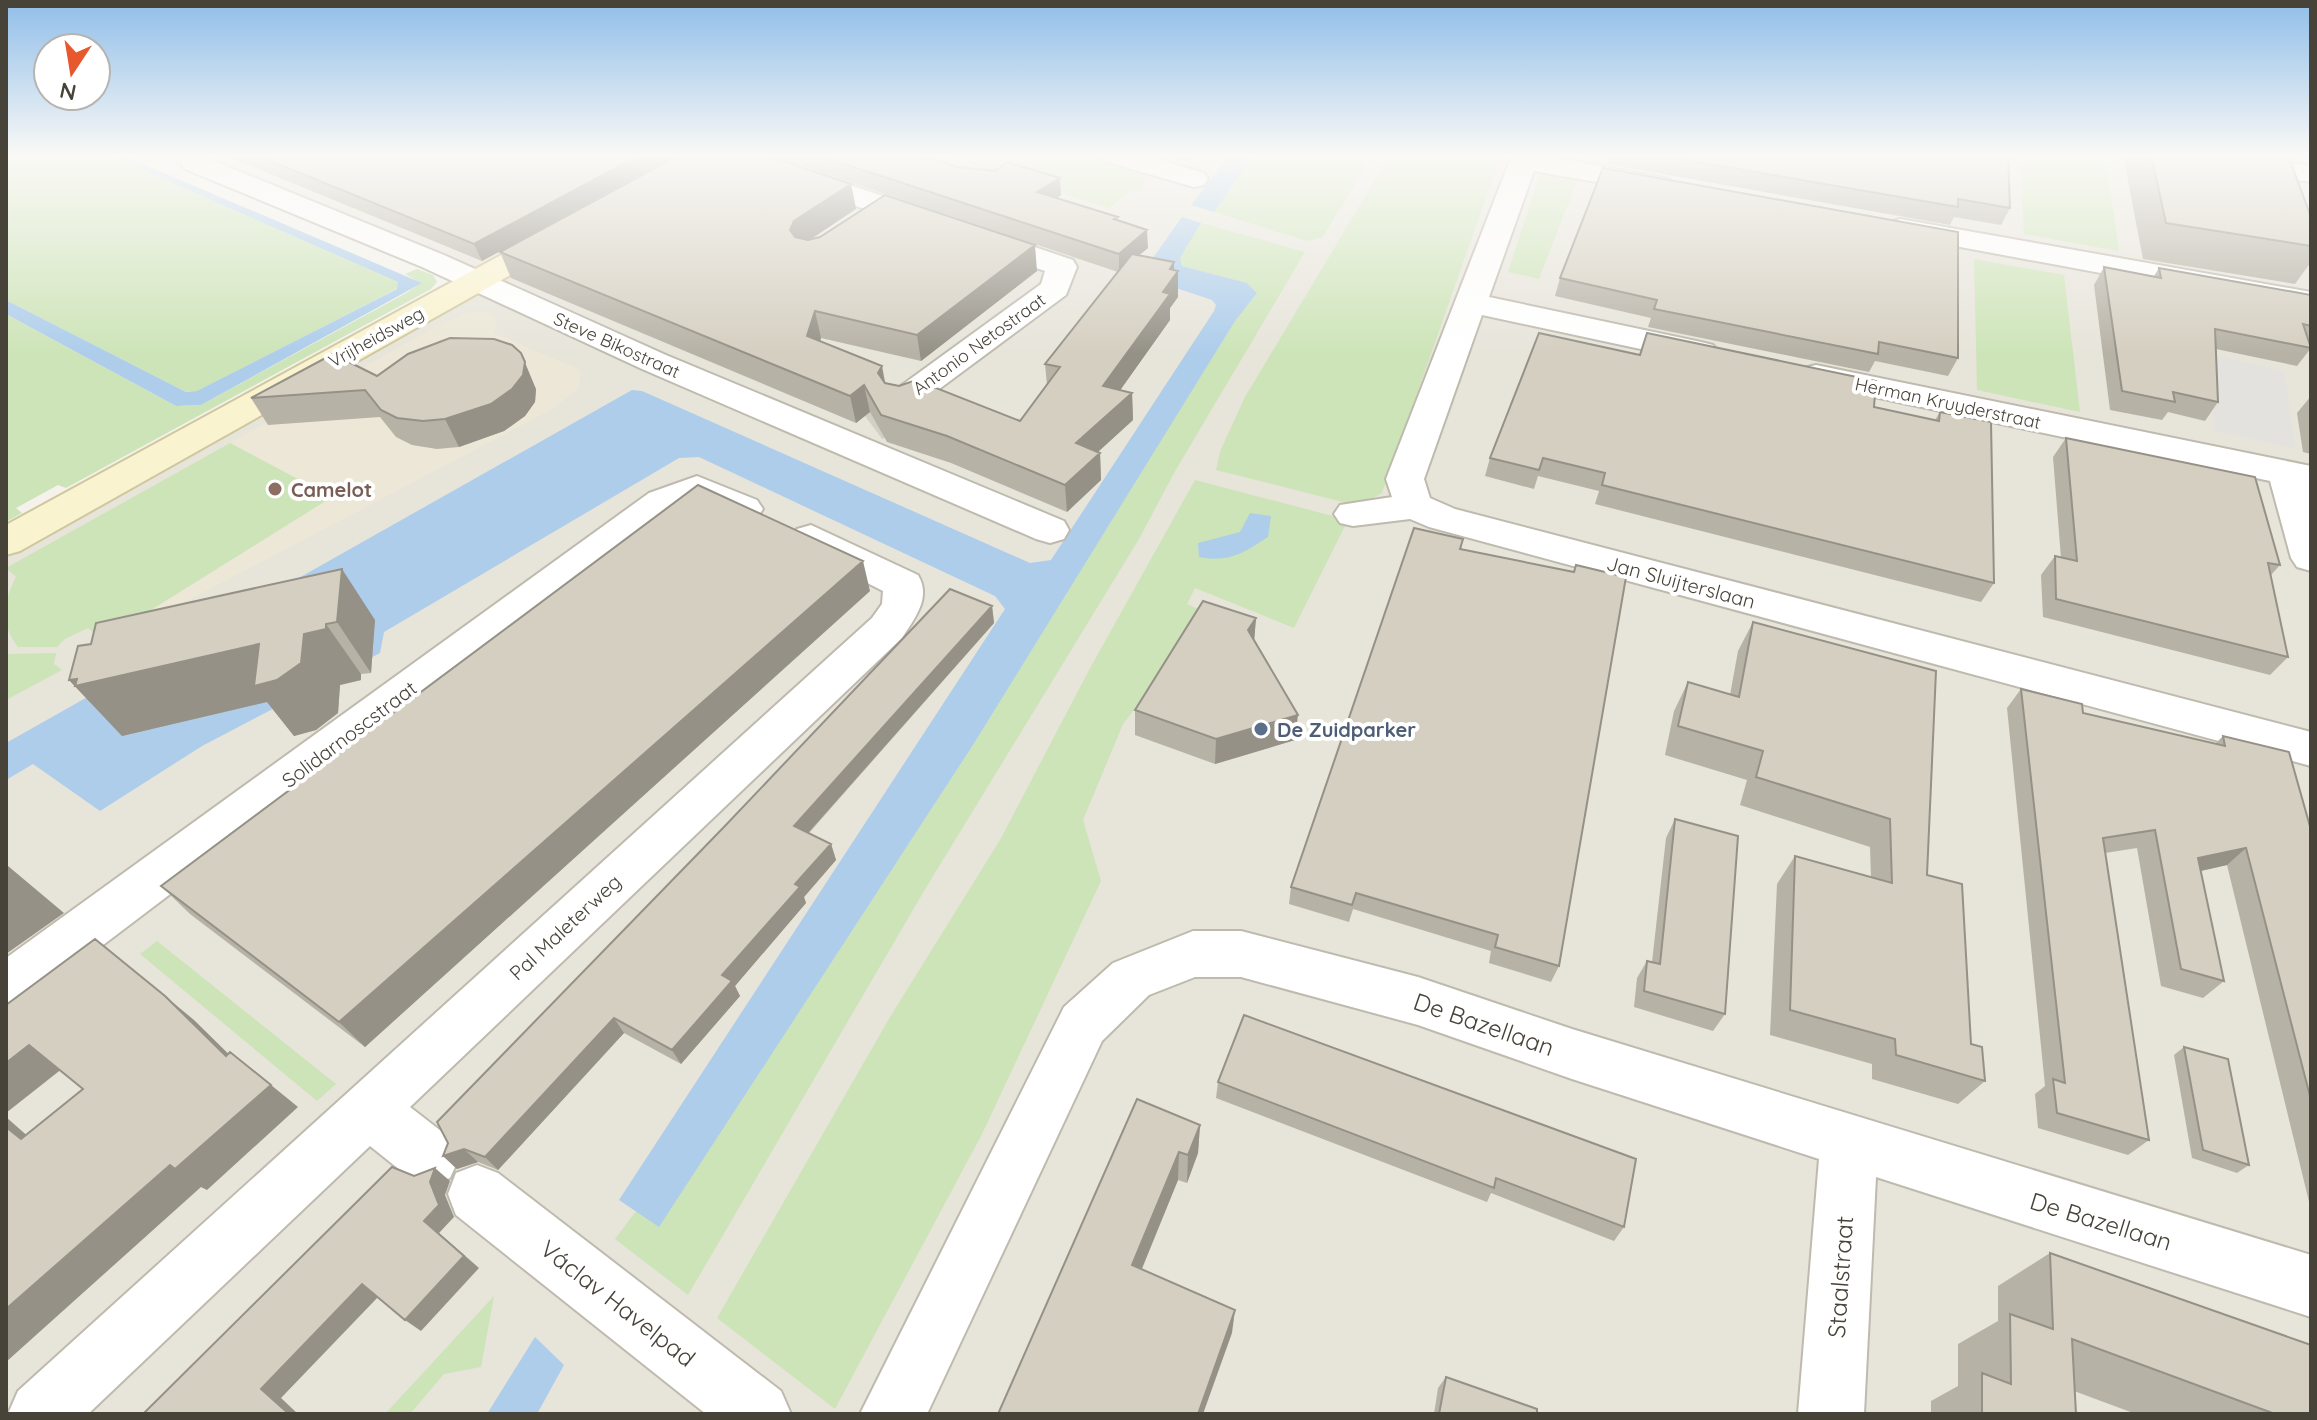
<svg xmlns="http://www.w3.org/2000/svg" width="2317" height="1420" font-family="Quicksand,sans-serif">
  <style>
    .residential { fill: #e7e4da }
    .education { fill: #ece7d6 }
    .green { fill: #cde4b8 }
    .parking { fill: #e3e2df }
    .water { fill: #adcdeb }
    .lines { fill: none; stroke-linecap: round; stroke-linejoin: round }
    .street-tunnel { stroke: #d2cfc7; stroke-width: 38; stroke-dasharray: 38 19; stroke-linecap: butt }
    .street-casing { stroke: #bfbaae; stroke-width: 4 }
    .secondary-casing { stroke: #cfc79f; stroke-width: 4 }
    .street { fill: #fff; fill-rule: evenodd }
    .secondary { fill: #faf3cf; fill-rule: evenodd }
    .wall { fill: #b7b2a6 }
    .shaded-wall { fill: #959187 }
    .building { fill: #d5cfc1; stroke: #959187; stroke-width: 2 }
    .education-dot { fill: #8d6e63; stroke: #fff; stroke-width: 3 }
    .service-dot { fill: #5c6f8a; stroke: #fff; stroke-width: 3 }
    .labels { text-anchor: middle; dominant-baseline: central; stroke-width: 8; stroke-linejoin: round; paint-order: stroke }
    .far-street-label { font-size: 18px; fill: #484339; stroke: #fff }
    .education-label { font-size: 20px; font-weight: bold; fill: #785e54; stroke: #fff; text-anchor: start }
    .street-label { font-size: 20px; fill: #484339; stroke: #fff }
    .service-label { font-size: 20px; font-weight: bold; fill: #4e5e75; stroke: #fff; text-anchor: start }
    .near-street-label { font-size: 24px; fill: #484339; stroke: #fff }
  </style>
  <rect width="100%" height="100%" fill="#f4f2eb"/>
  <path class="residential" d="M146 155H2311V1414H6V523L452 281Z"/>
  <path class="education" d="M483 312 495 316 497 326 494 333 581 370 579 388 553 409 109 642 8 568 442 323 466 313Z"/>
  <path class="green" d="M6 155H108L398 282V288L198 391 186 392 6 300Z
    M938 155H1097L1142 170 1144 179 1142 191H1131L1109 208Z
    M1253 155H1372L1323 237 1307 241 1214 212Z
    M1390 155H1501L1382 493 1359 506 1216 470 1221 449 1245 397Z
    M1546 155H1587L1539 279 1508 272Z
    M2020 155 2105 157 2119 251 2024 234Z
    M1201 223 1305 252 1174 473 1139 539 924 891 688 1295 615 1239 636 1211 659 1226 973 745 1235 320 1257 293 1247 283 1182 266 1180 258Z
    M1974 259 2064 275 2080 412 1977 390Z
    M417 269 433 275 437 282 431 289 66 488 58 485 16 508 22 513 6 522V314L176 406 201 405 408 292 421 283 405 274Z
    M230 443 332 497 103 640 88 628 65 639 57 647H18C0 624 3 603 16 577L6 568Z
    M1195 480 1348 520 1294 628 1195 588 1187 604 1209 614 1123 724 1083 820 1101 881 982 1134 835 1409 717 1318 890 1017 1000 840 1089 670Z
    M56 653 54 664 62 670 6 700V654Z
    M157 941 336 1084 317 1101 140 954Z
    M494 1296 481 1367 444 1374 410 1414H385Z"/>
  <path class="parking" d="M2208 354 2284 371 2295 449 2214 430Z"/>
  <path class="water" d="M108 155H122L422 283 201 405 176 406 6 314V300L186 392 197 391 397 289 398 282Z
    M1230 155H1253L1214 212 1191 205Z
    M1182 217 1201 223 1180 258 1182 266 1247 283 1257 293 1235 321 973 745 659 1227 619 1200 1005 609 995 596 699 457 679 458 384 632 380 653 202 746 100 811 33 764 6 780V743L632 390 642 391 1030 563 1051 560 1214 311 1216 305 1212 300 1140 276Z
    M1250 513 1271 516 1268 537C1244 553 1228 563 1199 557L1198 543 1240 532Z
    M535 1337 564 1365 537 1414H487Z"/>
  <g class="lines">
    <path class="street-tunnel" d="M871 424 903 400"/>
    <defs>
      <path id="street" d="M186 155H214L211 160 444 255 666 355 1064 521 1069 530 1064 539 1050 543 1036 539 642 369 422 267 185 169 181 163Z
        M721 155H761L1073 260 1077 267 1066 295 915 407 903 410 891 407 886 400 891 393 1041 284 1045 271 725 161Z
        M1100 155H1143L1204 173 1208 179 1204 185 1194 187 1104 161Z
        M1512 155H1540L1659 177 1669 179 1673 185 1669 191 1659 193 1534 171 1489 297 1701 342 1713 345 1718 352 1713 359 1701 362 1482 315 1424 479 1430 498 1455 509 2311 732V766L1429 527 1410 519 1353 526 1340 523 1334 514 1340 505 1392 497 1386 479Z
        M2166 155H2236L2311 166V182L2180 163 2170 161Z
        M1900 219 2311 292V312L1890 234 1885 228 1890 222Z
        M1816 365 2311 466V571L2297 567 2291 558 2270 481 1804 382 1799 375 1804 368Z
        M697 476 757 500 763 509 757 518 744 521 696 502 675 511 24 1005 6 1011V958L649 493Z
        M811 525 918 575C932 598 914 619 902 638L410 1107 450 1138 459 1158 450 1178 430 1186 410 1178 370 1146 88 1414H8L18 1391 872 618 882 604 883 591 797 547 792 538 797 529Z
        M1193 931H1241L1418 977 1572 1029 2311 1255V1317L1876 1177 1864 1414H1798L1819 1159 1572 1079 1418 1025 1241 977H1195L1149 995 1102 1041 927 1414H860L1064 1007 1113 963Z
        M477 1165 498 1173 781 1391 791 1414H706L456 1215 448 1194 456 1173Z"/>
      <path id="secondary" d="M558 227 569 230 573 236 569 242 20 551 6 555V525L547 230Z"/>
    </defs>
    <use href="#street" class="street-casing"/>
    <use href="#secondary" class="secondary-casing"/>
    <use href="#street" class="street"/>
    <use href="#secondary" class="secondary"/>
  </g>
  <path class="wall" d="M224 155H677L482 261Z
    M769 155H918L959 167 1061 195 1057 198 1118 221 1148 248 1138 255 1178 271V297L1170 308V320L1120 390 1132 393 1133 420 1098 452 1100 453 1101 480 1067 512 951 463 887 442 870 412 856 423 511 278 500 252 851 184 856 209 810 240 1037 271 921 361 821 338 820 342 885 383 1020 421 1047 385 1045 364 1118 272Z
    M1166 155H1194L1186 161Z
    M1610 155H2008L2010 208 2001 225 1954 217 1950 225 1607 164Z
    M2123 155H2288L2311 217V262L2295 284 2143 259Z
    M2104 267 2154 276 2159 268 2311 295V341L2309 344 2311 348 2297 366 2216 349 2218 402 2205 421 2168 412 2162 420 2110 410 2094 285Z
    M1560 278 1958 358 1948 376 1875 361 1869 372 1648 327 1651 318 1555 296Z
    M377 376 536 389 535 402 525 416 504 431 459 447 437 449 412 445 396 437 380 417 268 425 251 398Z
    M2311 396V454L2303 452 2297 413Z
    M1874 407 1935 420 1940 412 1994 583 1981 602 1595 504 1599 491 1538 476 1534 489 1485 476 1490 458Z
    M2066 438 2280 565 2271 575 2288 657 2270 675 2043 617 2041 575 2055 556 2061 558 2053 457Z
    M1463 539 1461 549 1574 572 1576 565 1559 966 1551 982 1489 963 1491 951 1353 909 1349 922 1289 904 1291 887Z
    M870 591 365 1047 190 914 161 886Z
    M992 606 994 623 809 833 831 844 836 860 804 897 806 903 735 986 740 996 681 1064 624 1033 498 1170 478 1162 457 1169 443 1156 448 1143Z
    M1256 618 1254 640 1295 740 1215 764 1135 735V710Z
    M375 620 371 673 361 674V680L340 685 338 713 316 730 294 736 267 702 122 736 69 680 91 644 96 623Z
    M1753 622 1936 671 1927 875 1971 1044 1985 1081 1958 1104 1872 1079V1064L1770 1035 1777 884 1795 856 1871 877 1870 847 1740 805 1747 780 1665 755 1674 711 1688 682 1730 695 1738 651Z
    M2021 689 2083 713 2215 744 2223 736 2311 830V1210L2227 865 2200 871 2224 981 2203 998 2161 986 2137 848 2105 853 2149 1140 2128 1155 2038 1128 2035 1094 2045 1086 2007 708Z
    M1675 819 1725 1014 1713 1031 1634 1007 1637 978 1647 961 1652 962 1666 838Z
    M2184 1047 2249 1165 2237 1173 2192 1158 2174 1055Z
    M1218 1082 1636 1159 1624 1227 1614 1241 1491 1193 1487 1202 1216 1098Z
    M1137 1099 1200 1125 1198 1153 1187 1183 1178 1180 1142 1269 1232 1333 998 1414Z
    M2050 1253 2311 1414H2136L2074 1391 2076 1414H1931V1401L1958 1386V1344L1998 1321V1286Z
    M1446 1377 1537 1414H1434L1438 1388Z"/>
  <path class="shaded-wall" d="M640 155H677L482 261 474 244Z
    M1186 155H1194L1186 161Z
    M1060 178 1061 195 1038 209 1037 192Z
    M851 184 856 209 800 246 790 230 794 221Z
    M1147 230 1148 248 1119 272V254Z
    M1035 245 1037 271 921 361 917 335Z
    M1174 262V276L1178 271V297L1170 308V320L1104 413 1103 386 1163 292 1170 269Z
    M815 311 821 338 813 363 807 336Z
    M521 353 536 389 535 402 525 416 504 431 459 447 445 419Z
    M882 366 887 393 878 373Z
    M864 385 870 412 856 423 850 396Z
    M1132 393 1133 420 1078 470 1076 443Z
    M1100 453 1101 480 1067 512 1065 485Z
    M863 561 870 591 365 1047 339 1022Z
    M342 569 375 620 371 673 337 622Z
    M992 606 994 623 800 842 794 826Z
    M1256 618 1254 643 1248 630Z
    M326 624 361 674V680L340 685 338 713 316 730 294 736 267 702 122 736 69 680 304 634Z
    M1298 715 1295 740 1215 764 1216 739Z
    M831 844 836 860 804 897 806 903 735 986 740 996 681 1064 672 1050 722 975 795 884Z
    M2246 848 2227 865 2179 876 2198 858Z
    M8 866 64 913 6 954V867Z
    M165 996 194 1020 254 1079 226 1056Z
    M614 1018 624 1033 498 1170 485 1157Z
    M29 1045 63 1068 6 1113V1063Z
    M271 1085 298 1107 207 1190 201 1187 6 1362V1309L170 1165Z
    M6 1117 56 1161 21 1139 6 1127Z
    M1200 1125 1198 1153 1187 1183 1188 1155Z
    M464 1149 478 1162 457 1169 443 1156Z
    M1179 1152 1178 1180 1133 1290 1132 1265Z
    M435 1168 450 1181 445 1195 454 1217 439 1233 479 1268 421 1331 405 1320 430 1182Z
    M362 1284 379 1296 281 1398 298 1414H289L261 1389Z
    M1235 1310 1232 1333 1203 1414H1198Z"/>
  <path class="building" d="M256 155H640L474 244Z
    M679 155H765L851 184 794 221 790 230 795 237 808 240 820 237 885 195 1035 245 917 335 815 311 807 336 882 366 878 373 885 383 899 386 916 380 1020 421 1060 367 1045 364 1132 254 1174 262 1170 269 1178 271 1163 292 1170 294 1103 386 1132 393 1076 443 1100 453 1065 485 947 436 881 415 864 385 850 396 500 252Z
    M817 155H918L959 167 995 171 1007 162 1060 178 1037 192 1118 217 1114 219 1147 230 1119 254Z
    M1657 155H2008L2010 208 1958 199V207Z
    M2151 155H2288L2311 217V246L2166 223Z
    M1603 168 1958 232V358L1879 342 1878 354 1654 309 1657 300 1560 278Z
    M2104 267 2161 278 2159 268 2311 295V326L2303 324 2311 348 2215 329 2218 402 2173 392 2175 402 2122 391Z
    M1539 333 1640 355 1647 333 1876 381 1874 407 1939 421 1940 412 1991 422 1994 583 1602 485 1605 473 1543 458 1539 470 1490 458Z
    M450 338 494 339 512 345 521 353 525 362 523 375 512 389 491 404 445 419 423 421 397 418 381 410 365 390 251 398 333 354 377 376 408 354Z
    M2066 438 2255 477 2280 565 2268 563 2288 657 2056 599 2055 556 2077 561Z
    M698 485 863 561 339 1022 161 886Z
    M1414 528 1463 539 1460 549 1574 572 1576 565 1626 577 1559 966 1495 947 1498 935 1356 893 1352 905 1291 887Z
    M342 569 337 622 326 624V629L304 634 301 663 277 680 254 686 259 644 75 686 77 679 69 680 78 646 91 644 96 623Z
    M950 589 992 606 794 826 831 844 795 884 800 887 722 975 732 981 672 1050 614 1018 485 1157 464 1149 443 1156 448 1143 437 1122 723 828Z
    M1203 601 1256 618 1248 630 1298 715 1216 739 1135 710Z
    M1753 622 1936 671 1927 875 1962 884 1971 1044 1982 1047 1985 1081 1896 1055 1895 1039 1790 1010 1795 856 1892 883 1890 819 1756 777 1763 751 1678 726 1688 682 1739 697Z
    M2021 689 2082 704 2083 713 2225 746 2223 736 2289 752 2311 830V1100L2246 848 2198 858 2224 981 2181 969 2155 830 2103 838 2149 1140 2057 1113 2053 1079 2065 1083Z
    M1675 819 1738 836 1725 1014 1644 991 1647 961 1660 964Z
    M95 939 165 996 226 1056 230 1052 271 1085 175 1169 170 1165 6 1309V1127L21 1139 83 1089 29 1045 6 1063V1005Z
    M1244 1015 1636 1159 1624 1227 1496 1178 1494 1188 1218 1082Z
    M2184 1047 2228 1059 2249 1165 2203 1150Z
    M1137 1099 1200 1125 1188 1155 1179 1152 1132 1265 1235 1310 1198 1414H998Z
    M392 1167 414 1176 435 1168 430 1182 439 1205 424 1221 464 1256 405 1320 362 1284 261 1389 289 1414H143Z
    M2050 1253 2311 1345V1414H2275L2072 1339 2076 1414H1982V1373L2011 1384 2010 1314 2053 1329Z
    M1446 1377 1537 1409V1414H1439Z"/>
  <linearGradient id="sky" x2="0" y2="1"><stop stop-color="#90bee9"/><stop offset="0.44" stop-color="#faf9f6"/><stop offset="1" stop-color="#faf9f6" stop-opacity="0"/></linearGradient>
  <rect width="2317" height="354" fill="url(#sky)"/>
  <circle class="education-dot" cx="275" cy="489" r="8"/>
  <circle class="service-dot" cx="1261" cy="729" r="8"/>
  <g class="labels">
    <g class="far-street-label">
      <text transform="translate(376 337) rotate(-29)">Vrijheidsweg</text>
      <text transform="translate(979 344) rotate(-36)">Antonio Netostraat</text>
      <text transform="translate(617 345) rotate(24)">Steve Bikostraat</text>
      <text transform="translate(1948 403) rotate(12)">Herman Kruyderstraat</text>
    </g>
    <g class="education-label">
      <text x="291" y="489">Camelot</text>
    </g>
    <g class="street-label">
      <text transform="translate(1681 582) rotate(15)">Jan Sluijterslaan</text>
      <text transform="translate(349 734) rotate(-37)">Solidarnoscstraat</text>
      <text transform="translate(565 927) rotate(-43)">Pal Maleterweg</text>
    </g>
    <g class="service-label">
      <text x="1277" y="729">De Zuidparker</text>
    </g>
    <g class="near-street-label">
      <text transform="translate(1484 1024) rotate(19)">De Bazellaan</text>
      <text transform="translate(2101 1221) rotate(17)">De Bazellaan</text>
      <text transform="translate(1840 1277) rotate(-86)">Staalstraat</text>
      <text transform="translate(618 1303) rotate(38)">Václav Havelpad</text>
    </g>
  </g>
  <rect width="2317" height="1420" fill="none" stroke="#484339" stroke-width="16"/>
  <g transform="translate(72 72) rotate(192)"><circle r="38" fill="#ffffff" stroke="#b6b4b0" stroke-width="2"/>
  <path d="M0-6L14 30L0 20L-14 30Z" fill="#e7582f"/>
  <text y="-12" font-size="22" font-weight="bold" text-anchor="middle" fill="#484339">N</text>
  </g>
</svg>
